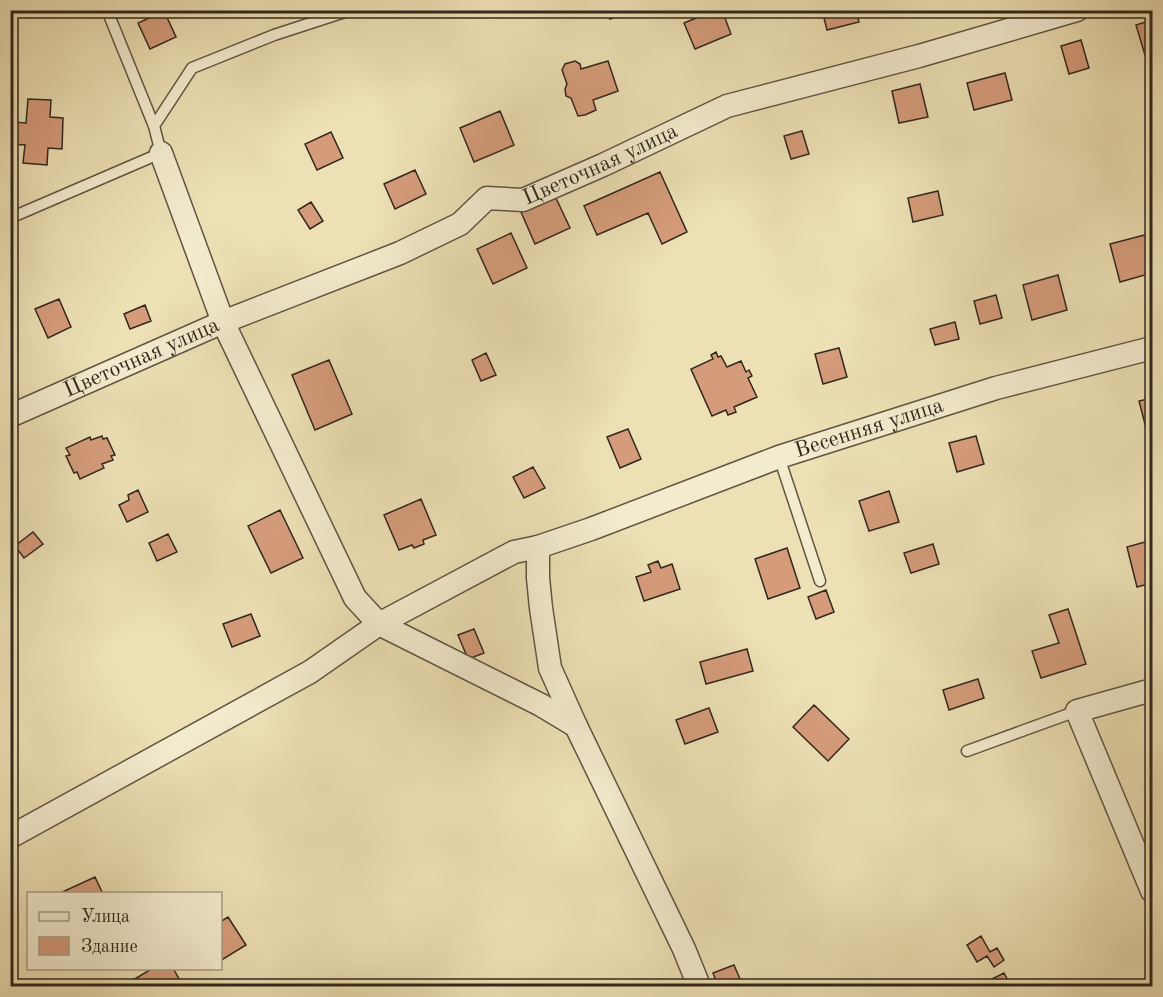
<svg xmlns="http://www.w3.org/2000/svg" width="1163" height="997" font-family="'Old Standard TT',serif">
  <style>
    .building { fill: #d59c7b; stroke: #32271d; stroke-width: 1.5 }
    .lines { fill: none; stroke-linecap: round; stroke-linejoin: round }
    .service-casing { stroke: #605543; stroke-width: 13 }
    .minor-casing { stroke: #605543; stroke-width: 25 }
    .service { stroke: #f3ebce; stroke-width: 10 }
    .minor { stroke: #f3ebce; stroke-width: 22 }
    .labels { text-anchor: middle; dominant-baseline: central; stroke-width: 6; stroke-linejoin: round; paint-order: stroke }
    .street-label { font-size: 22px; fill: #32271d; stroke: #f3ebce }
  </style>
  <rect width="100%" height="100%" fill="#ece0b4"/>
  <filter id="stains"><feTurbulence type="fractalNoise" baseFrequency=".00333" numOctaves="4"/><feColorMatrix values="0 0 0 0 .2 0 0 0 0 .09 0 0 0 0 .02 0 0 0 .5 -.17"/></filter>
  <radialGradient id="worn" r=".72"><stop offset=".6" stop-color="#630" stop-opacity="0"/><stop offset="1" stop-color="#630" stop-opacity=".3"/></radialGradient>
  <path class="building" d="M606 10H623L624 14 610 19Z
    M716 10H722L731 34 695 49 684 23Z
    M822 10H856L859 22 827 30Z
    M164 11 176 37 150 49 138 23Z
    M1152 20V53L1145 55 1136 25Z
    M1081 40 1089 68 1069 74 1061 46Z
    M575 61 580 64 581 69 608 61 618 91 593 100 596 110 585 115 578 116 571 98 566 96 565 89 567 84 562 70 565 64Z
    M1005 73 1012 100 974 110 967 83Z
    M920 84 928 117 899 123 892 91Z
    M28 99 51 100 50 117 63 118 62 149 48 148 47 165 23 163 25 145 11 144 13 122 26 123Z
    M500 111 514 145 474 162 460 128Z
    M802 131 809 154 791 159 784 136Z
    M331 132 343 158 317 170 305 144Z
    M415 170 426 194 395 209 384 184Z
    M660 172 687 232 662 244 648 213 597 235 584 206Z
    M938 191 943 215 913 222 908 198Z
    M555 196 570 228 535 244 521 212Z
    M311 202 323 221 310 229 298 210Z
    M511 233 527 268 493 284 477 249Z
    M1152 233V273L1120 282 1110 244Z
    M1058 275 1067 310 1032 320 1023 285Z
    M996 295 1002 318 980 324 974 301Z
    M59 299 71 327 48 338 35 309Z
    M145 305 151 321 130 329 124 314Z
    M955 322 959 339 935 345 930 329Z
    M839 348 847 377 823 384 815 354Z
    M716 352 718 357 721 356 727 367 741 361 746 372 749 370 752 376 748 378 757 397 734 407 736 412 728 415 726 410 712 416 691 369 713 359 711 355Z
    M486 353 496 375 481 381 472 360Z
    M329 360 352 414 315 430 292 375Z
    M1152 398V431L1151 432 1149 427 1146 428 1139 401Z
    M628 429 641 459 620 468 607 437Z
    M102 436 103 439 107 438 115 455 111 456 113 460 102 464 104 468 80 479 77 472 74 473 66 456 70 455 66 448 90 437 91 440Z
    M976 436 984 464 957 472 949 443Z
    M533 467 545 488 524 498 513 477Z
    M138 490 148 512 127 522 119 505 129 500 128 495Z
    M889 491 899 522 869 531 859 501Z
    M421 499 436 535 423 540 424 544 414 548 412 545 399 550 384 515Z
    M280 510 303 558 271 573 248 526Z
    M33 532 43 544 24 558 15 546Z
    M168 534 177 552 157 561 149 543Z
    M1152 540V583L1137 587 1127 547Z
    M933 544 939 564 911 573 904 553Z
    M787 548 800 588 768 599 755 559Z
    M658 561 661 568 672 564 680 589 644 601 636 577 651 572 648 565Z
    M826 590 834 612 816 619 808 597Z
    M1068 609 1086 664 1041 678 1032 651 1059 643 1049 615Z
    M251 614 260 636 232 647 223 624Z
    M474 629 484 653 468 659 458 635Z
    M747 649 753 671 706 684 700 662Z
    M978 679 984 698 949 710 943 690Z
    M814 705 849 739 828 761 793 727Z
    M709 708 718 732 685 744 676 720Z
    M95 877 103 894H58Z
    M228 917 246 945 220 961V922Z
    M981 936 990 952 997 948 1004 960 994 967 987 956 977 962 967 945Z
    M734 965 740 979 718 986 713 973Z
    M153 968H173L183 986H123Z
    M1004 973 1011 986H981L980 985Z"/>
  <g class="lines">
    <defs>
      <path id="service" d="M107 10 154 126
        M10 218 161 153 154 126 192 68 274 35 351 10
        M779 457 820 581
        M967 751 1077 711"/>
      <g id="minor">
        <path d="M161 153 223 322 355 598 379 624 541 705 576 726"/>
        <path id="s1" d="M10 416 223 322 400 253 460 224 487 198 523 200 603 165 727 106 919 56 1077 10"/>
        <path d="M1152 690 1077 711 1152 891"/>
        <path d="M10 837 310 672 379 624 514 552 538 547"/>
        <path id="s2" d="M699 986 684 949 576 726 550 668 541 608 538 578V547L591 529 779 457 996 388 1152 348"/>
      </g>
    </defs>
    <use href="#service" class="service-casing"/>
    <use href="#minor" class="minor-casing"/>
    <use href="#service" class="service"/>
    <use href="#minor" class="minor"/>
  </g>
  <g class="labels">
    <g class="street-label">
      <text stroke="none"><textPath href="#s1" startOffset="648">Цветочная улица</textPath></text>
      <text stroke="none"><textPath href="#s1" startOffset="144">Цветочная улица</textPath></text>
      <text stroke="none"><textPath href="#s2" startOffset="825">Весенняя улица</textPath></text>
    </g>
  </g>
  <rect width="1163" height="997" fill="none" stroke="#ece0b4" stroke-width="36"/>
  <rect x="12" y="12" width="1139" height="973" fill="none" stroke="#32271d" stroke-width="3"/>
  <rect x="18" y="18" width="1127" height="961" fill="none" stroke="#32271d" stroke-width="1.5"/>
  <rect x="27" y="892" width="195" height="78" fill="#f3ebce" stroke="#a69d87" stroke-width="1.5"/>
  <rect x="39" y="912" width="30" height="9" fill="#f3ebce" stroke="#a69d87" stroke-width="1.5"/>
  <text x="81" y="922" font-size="18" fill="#32271d">Улица</text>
  <rect x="39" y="937" width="30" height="18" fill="#d59c7b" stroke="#a69d87" stroke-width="1.5"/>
  <text x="81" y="952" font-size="18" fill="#32271d">Здание</text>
  <rect width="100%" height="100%" filter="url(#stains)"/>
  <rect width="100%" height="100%" fill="url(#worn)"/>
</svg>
